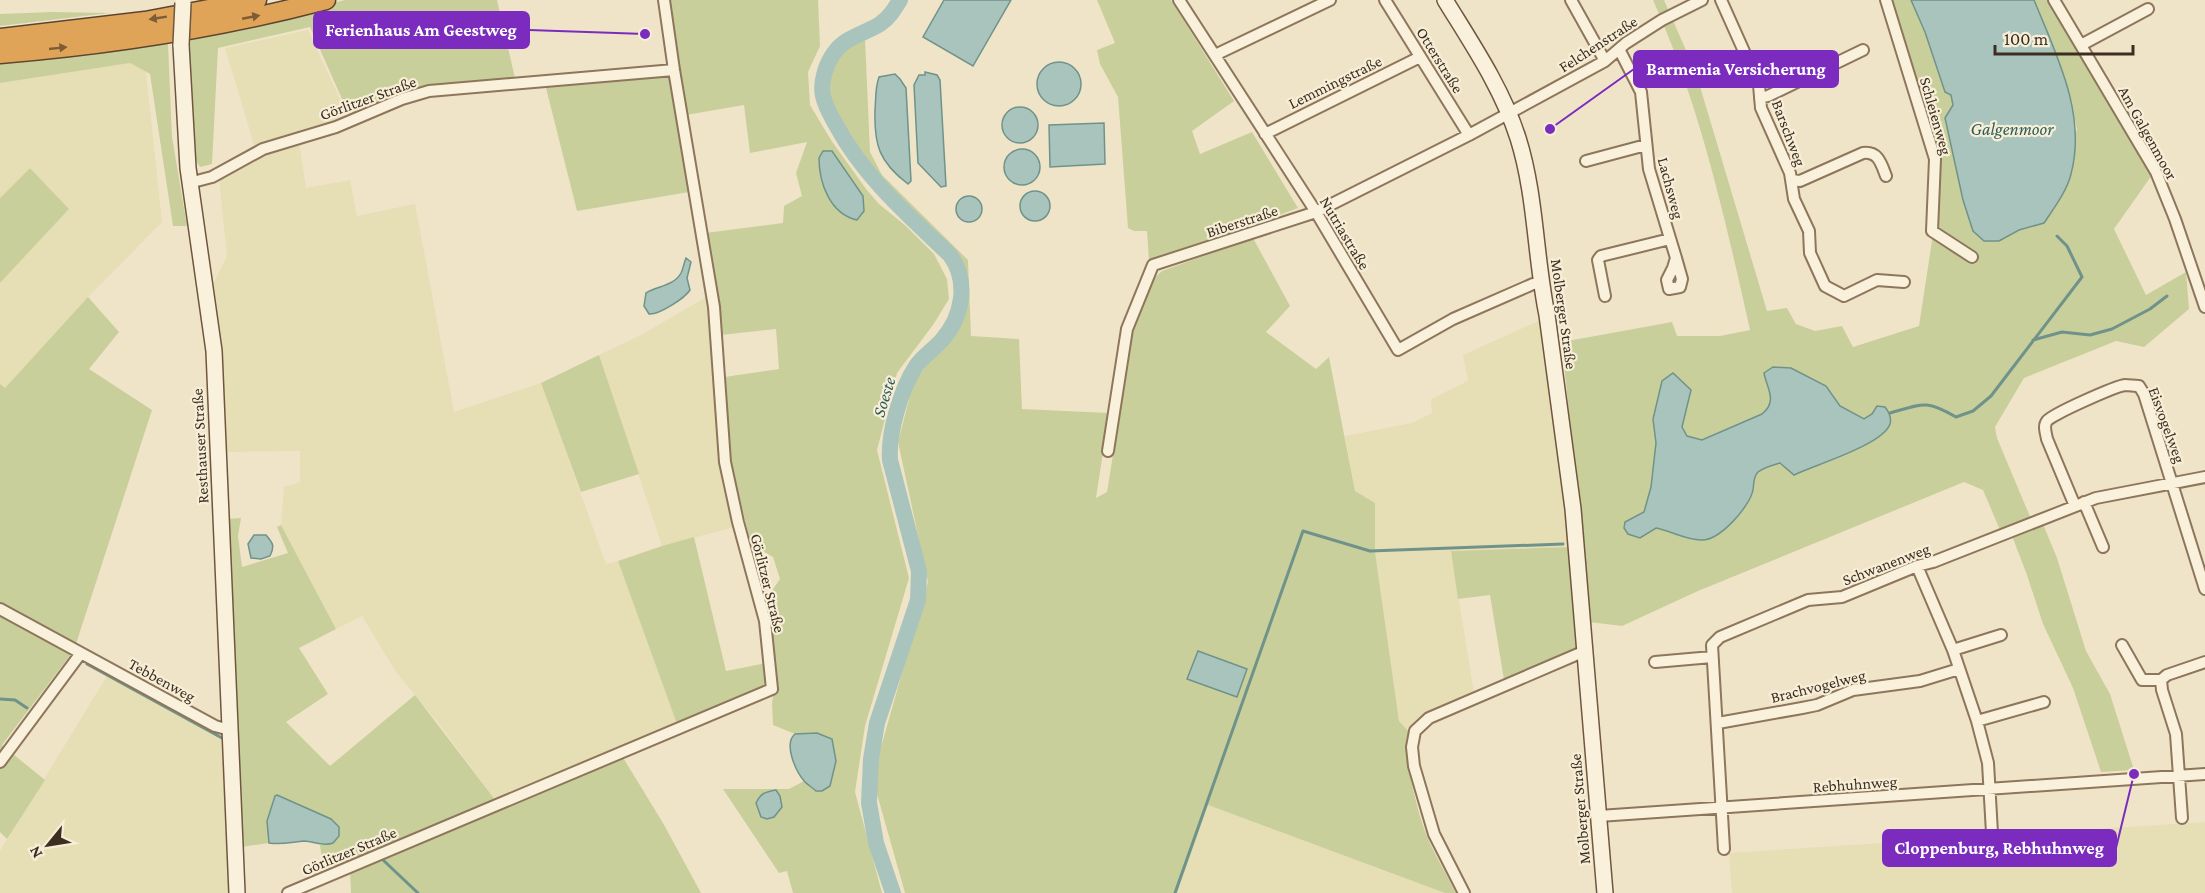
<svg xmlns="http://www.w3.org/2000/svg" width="2205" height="893" font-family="'Crimson Pro',serif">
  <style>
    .farmland { fill: #e6deb5 }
    .green { fill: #c9cf9b }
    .water { fill: #a9c4bc; stroke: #6f938a; stroke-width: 1.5 }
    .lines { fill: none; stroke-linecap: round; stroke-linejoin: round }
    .stream { stroke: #6f938a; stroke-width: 3 }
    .river { stroke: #a9c4bc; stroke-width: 16 }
    .street-casing { stroke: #8d765c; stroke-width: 14 }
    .secondary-casing { stroke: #6f573f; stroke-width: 18 }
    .highway-casing { stroke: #5b4430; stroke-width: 21 }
    .street { stroke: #faf1dc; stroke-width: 10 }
    .secondary { stroke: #faf1dc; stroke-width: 15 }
    .highway { stroke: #e0a458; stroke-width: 18 }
    .secondary-bridge-casing { stroke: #6f573f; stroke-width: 18; stroke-linecap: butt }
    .secondary-bridge { stroke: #faf1dc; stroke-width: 15 }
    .oneway { fill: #7e5d36 }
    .labels { text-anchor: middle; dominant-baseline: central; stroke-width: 4.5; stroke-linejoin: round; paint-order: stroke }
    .street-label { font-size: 16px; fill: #3d2e20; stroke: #f7eed8 }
    .water-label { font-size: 18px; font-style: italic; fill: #2f5d5a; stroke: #f7eed8 }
    .leader { fill: none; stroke: #7b2cbf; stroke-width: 2 }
    .callout-dot { fill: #7b2cbf; stroke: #f7eed8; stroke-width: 2 }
    .callout { fill: #7b2cbf; stroke: #7b2cbf; stroke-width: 2 }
    .callout-label { font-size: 18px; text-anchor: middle; font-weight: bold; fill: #fff }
  </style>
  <rect width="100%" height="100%" fill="#f0e4c8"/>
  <path class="farmland" d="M308 30 340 99 346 118 255 148 225 48Z
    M130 63 146 72 162 222 88 297 5 388 0 384V283L69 209 30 168 0 198V83Z
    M299 142 306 188 350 180 357 216 415 204 454 412 541 383 606 564 618 561 677 724 496 801 439 724 396 672 362 616 336 629 281 525 284 487 300 482V451L226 452 211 288 227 256 219 178 264 152Z
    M708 296 735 527 662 546 599 355 641 335Z
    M1545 318 1570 547 1451 551 1474 693 1425 714 1416 722 1409 732 1399 721 1375 552V503L1355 491 1345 436 1412 423 1432 413 1431 399 1468 381 1463 355Z
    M107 676 221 738 229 893H0V851Z
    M1208 805 1445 893H1177Z
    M2205 822V893H1732L1729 853Z"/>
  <path class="green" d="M345 0H497L515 78 427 87 350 117 310 27 218 48 212 164 200 167 196 161 190 86V39Z
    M669 0H818L820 46 808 72 810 105 831 140 866 189 879 204 906 226 934 254 947 279 949 299 933 325 897 373 877 450 909 578 865 726 855 792 882 893H793L787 871 779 873 723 789H789L804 781 816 791 805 734H795L773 725 772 703 776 678 769 595 780 579 773 557 751 544 731 464 724 377 779 369 776 329 721 335 705 233 783 223 784 206 802 196 796 173 807 142 750 153 744 105 686 115Z
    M1097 0H1171L1234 101 1192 131 1200 154 1252 132 1298 208 1154 262 1149 261 1147 231H1134L1128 228 1118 97 1100 64 1097 50 1115 43Z
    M1653 0H1664L1696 73 1767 311 1787 308 1796 324 1815 331 1842 326 1853 347 1919 326 1933 234 1937 160 1888 0H1911L1951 94 1953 105 1945 118 1963 200 1974 231 1984 241H1999L2019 230 2044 223 2077 129 2067 86 2034 0H2051L2152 175 2114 229 2146 295 2186 272 2189 309 2144 347 2116 341 2024 378 1995 427 1997 438 2031 519 2000 530 1983 490 1964 482 1698 591 1622 626 1589 622 1562 342 1672 322 1677 336H1720L1750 330C1725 218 1700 105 1653 0Z
    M52 12 110 13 0 26V14Z
    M865 38 870 152 882 175 968 260 971 336 1019 339 1022 409 1109 413 1096 498 1107 492C1112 463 1116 434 1120 405 1126 365 1129 298 1162 271L1253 238 1290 306 1266 332 1316 369 1329 357 1355 491 1375 503V552L1399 721 1409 732C1404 760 1416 807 1426 834 1434 854 1446 873 1456 893H1445L1208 805 1177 893H905L877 794V761L928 582 898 442 913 384 956 325 967 297 958 261 876 177 853 147 828 99 830 77 842 52Z
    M168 44 172 137 187 226H173L150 74 130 63 0 83V62Z
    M669 75 689 192 577 211 545 84Z
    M30 168 69 209 0 283V198Z
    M88 297 119 332 89 369 152 410 75 647 0 606V384L5 388Z
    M599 355 639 474 581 492 541 383Z
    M241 518 238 536 242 567 288 553 277 527 281 525 336 629 299 648 328 694 286 722 330 766 415 695 496 801 324 872 320 845H327L267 821 269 843 241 847 227 519Z
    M2043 524 2057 558 2086 651 2110 694 2134 770 2101 772 2073 688 2043 624 2027 575 2012 536Z
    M694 537 726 671 766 663 769 685 677 724 618 561 662 546Z
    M1570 547 1579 646 1504 680 1490 595 1458 599 1451 551Z
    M0 616 71 654 2 745 45 780 7 839 0 832Z
    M622 756 663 823 701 893H351L350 870Z"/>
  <path class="water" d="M944 0H1011L973 66 923 37Z
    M1911 0H2034C2056 54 2087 114 2071 174 2067 191 2054 208 2044 223L2019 230 1999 241H1984L1973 231 1963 200 1945 118 1953 105 1951 95 1945 92 1925 32Z
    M1037 84a22 22 0 1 1 44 0a22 22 0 1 1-44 0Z
    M925 72 937 75 940 80 946 186 941 187 918 163 914 85 919 75H925Z
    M895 74 900 79 906 88 911 181 908 184C879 162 874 145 875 110 876 99 875 88 879 77Z
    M1002 125a18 18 0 1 1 36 0a18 18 0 1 1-36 0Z
    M1104 123 1105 164 1050 167 1049 125Z
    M1004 167a18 18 0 1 1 36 0a18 18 0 1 1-36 0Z
    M823 151H832L863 196 864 211 857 220C830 214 819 183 819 158Z
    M1020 206a15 15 0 1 1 30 0a15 15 0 1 1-30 0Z
    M956 209a13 13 0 1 1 26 0a13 13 0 1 1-26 0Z
    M686 258 691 262 687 278 690 290C685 298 659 315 649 314L644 306 646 293C657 286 674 286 681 273 683 269 684 263 686 258Z
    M1773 367 1791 368 1826 386 1840 406 1864 419 1872 414 1877 406 1885 407C1889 412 1892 417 1890 424 1883 445 1814 465 1794 475L1780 463C1773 465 1763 468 1758 472 1753 477 1754 484 1753 490 1750 506 1720 541 1701 540 1686 540 1671 531 1656 528L1640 538 1628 534 1624 528 1625 522 1644 512 1651 487 1656 443 1653 419 1662 381 1673 373 1691 390 1682 427 1687 436 1702 440 1762 414C1778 401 1767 389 1764 373Z
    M254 535H266C273 543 275 546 270 556L261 559 251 558 248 544Z
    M1198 651 1247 669 1237 697 1187 679Z
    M817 733 832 739 836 761 830 786 822 791H816C813 788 808 785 805 782 796 772 783 744 795 734Z
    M776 790 780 796 782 807 774 817 767 819 761 817 756 803C761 793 765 792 776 790Z
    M277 795 331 819 339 827V836L333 843C322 847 314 841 304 841 292 842 281 845 269 843L267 821 275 796Z"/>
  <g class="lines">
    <path class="stream" d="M2033 340 2062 332 2090 335 2112 329 2150 309 2167 296
      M1890 413C1922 404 1925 399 1956 417L1973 411 1991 396 2082 277 2067 246 2057 236
      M87 664 222 738
      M0 699 15 700 27 708
      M382 859 418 893
      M1175 893 1303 531 1370 551 1563 544"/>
    <path class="river" d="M893 893 876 843 869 803 871 759 877 723 918 600 919 571 890 460C888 433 901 389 916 366 922 357 934 349 942 340 963 316 969 281 950 255 908 215 864 177 836 125 831 116 825 106 823 96 820 82 826 64 834 53 845 37 864 34 880 24 889 18 894 10 900 0"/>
    <defs>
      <path id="street" d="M1179 0 1316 212 1398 350 1453 319 1533 284 1541 283
        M1385 0 1469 135
        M1571 0 1605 61
        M1721 0 1759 85 1761 108 1790 173 1794 199 1809 231 1810 253 1825 286 1844 296 1877 280 1904 282
        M1886 0 1935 159 1932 231 1972 257
        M2054 0 2156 172 2175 219 2205 307
        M2081 45 2148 9
        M1619 49 1641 92 1649 169 1676 258 1673 268 1667 280 1669 289 1680 287 1682 279 1676 258
        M1215 55 1330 0
        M1760 98 1768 96 1863 50
        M1265 134 1420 57
        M1586 161 1646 145
        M1791 180 1800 181 1863 153C1878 151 1881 163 1886 176
        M189 183 212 177 263 149 336 127 402 99 429 91 674 70
        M1605 296 1598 260 1601 256 1670 239
        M1108 451 1127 329 1153 265 1316 212 1469 135 1605 61 1626 43 1662 20 1702 0
        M2084 502 2103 547
        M2075 506 2047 439C2046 433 2043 426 2047 421 2050 415 2116 386 2125 385 2129 385 2135 386 2139 386L2144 394 2205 589
        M1917 566 1953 650 1977 721 1988 763 1992 833
        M0 609 215 726 230 730
        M2122 645 2142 680H2161
        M1953 650 2001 635
        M1655 662 1712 657
        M1977 721 2044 702
        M1718 723 1802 708 1817 705 1853 690 1920 681 1959 669
        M0 762 81 653
        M1599 816 2205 774
        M2182 818 2176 734 2162 690 2161 680 2167 675 2205 662
        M1724 849 1712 645 1720 637 1808 600 1842 597 1917 566 1933 562 2096 498 2205 477
        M288 893 772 689 765 621 738 522 725 462 714 307 674 70 664 0
        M1464 893 1434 834 1414 766 1412 747 1415 731 1429 718 1585 651"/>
      <path id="secondary" d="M1445 0C1472 44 1502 88 1518 138 1536 195 1535 256 1547 315L1573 509 1605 893
        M181 45 188 168 214 351 237 893"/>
      <path id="highway" d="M0 38 145 21 257 0
        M0 54C109 45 220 28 326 0"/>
    </defs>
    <use href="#street" class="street-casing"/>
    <use href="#secondary" class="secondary-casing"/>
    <use href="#highway" class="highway-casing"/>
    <use href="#street" class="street"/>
    <use href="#secondary" class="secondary"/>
    <use href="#highway" class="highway"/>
    <defs>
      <path id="secondary-bridge" d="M181 45 183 3"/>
    </defs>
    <use href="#secondary-bridge" class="secondary-bridge-casing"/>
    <use href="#secondary-bridge" class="secondary-bridge"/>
  </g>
  <defs><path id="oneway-solid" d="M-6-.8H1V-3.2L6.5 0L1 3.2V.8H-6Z" transform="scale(1.5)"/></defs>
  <g class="oneway">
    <use href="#oneway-solid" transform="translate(251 17) rotate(-11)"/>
    <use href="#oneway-solid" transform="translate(158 18) rotate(171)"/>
    <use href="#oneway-solid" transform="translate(58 48) rotate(-6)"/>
  </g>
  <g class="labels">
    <g class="street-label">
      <text transform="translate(1598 44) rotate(-33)">Felchenstraße</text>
      <text transform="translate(1440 60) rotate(58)">Otterstraße</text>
      <text transform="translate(1335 82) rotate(-26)">Lemmingstraße</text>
      <text transform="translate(368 98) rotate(-20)">Görlitzer Straße</text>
      <text transform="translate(1936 116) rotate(74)">Schleienweg</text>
      <text transform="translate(1789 133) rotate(69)">Barschweg</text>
      <text transform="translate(2148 133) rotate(61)">Am Galgenmoor</text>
      <text transform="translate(1671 188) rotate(75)">Lachsweg</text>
      <text transform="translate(1242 221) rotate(-18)">Biberstraße</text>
      <text transform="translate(1345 233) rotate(59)">Nutriastraße</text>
      <text transform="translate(1564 314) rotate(82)">Molberger Straße</text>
      <text transform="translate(2167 425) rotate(70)">Eisvogelweg</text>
      <text transform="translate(200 446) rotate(-93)">Resthauser Straße</text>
      <text transform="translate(1886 564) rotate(-21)">Schwanenweg</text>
      <text transform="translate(768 583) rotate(76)">Görlitzer Straße</text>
      <text transform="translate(162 680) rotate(29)">Tebbenweg</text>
      <text transform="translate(1818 686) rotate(-14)">Brachvogelweg</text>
      <text transform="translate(1855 784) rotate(-4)">Rebhuhnweg</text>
      <text transform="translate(1580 809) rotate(-95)">Molberger Straße</text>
      <text transform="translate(349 851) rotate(-23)">Görlitzer Straße</text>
    </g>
    <g class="water-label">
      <text x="2012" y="129">Galgenmoor</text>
      <text transform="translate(884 397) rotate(-73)">Soeste</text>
    </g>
  </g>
  <path class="leader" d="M645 34L529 30M1550 129L1634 69M2134 774L2116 848"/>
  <g class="callout-dot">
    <circle cx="645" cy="34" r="6"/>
    <circle cx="1550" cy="129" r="6"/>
    <circle cx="2134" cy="774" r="6"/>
  </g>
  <g class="callout">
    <rect x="314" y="12" width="215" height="36" rx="6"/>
    <rect x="1634" y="51" width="204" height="36" rx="6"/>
    <rect x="1883" y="830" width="233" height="36" rx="6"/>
  </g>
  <g class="callout-label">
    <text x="421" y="36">Ferienhaus Am Geestweg</text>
    <text x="1736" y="75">Barmenia Versicherung</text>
    <text x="1999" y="854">Cloppenburg, Rebhuhnweg</text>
  </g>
  <g transform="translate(48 845) rotate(240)" stroke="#f7eed8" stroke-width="4.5" paint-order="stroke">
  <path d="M0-4.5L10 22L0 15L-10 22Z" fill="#3d2e20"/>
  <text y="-9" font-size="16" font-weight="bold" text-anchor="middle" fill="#3d2e20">N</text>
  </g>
  <path d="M1995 45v9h138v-9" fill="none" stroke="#3d2e20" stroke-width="3"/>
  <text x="2004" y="45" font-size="18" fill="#3d2e20" stroke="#f7eed8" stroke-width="4.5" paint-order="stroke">100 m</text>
</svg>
